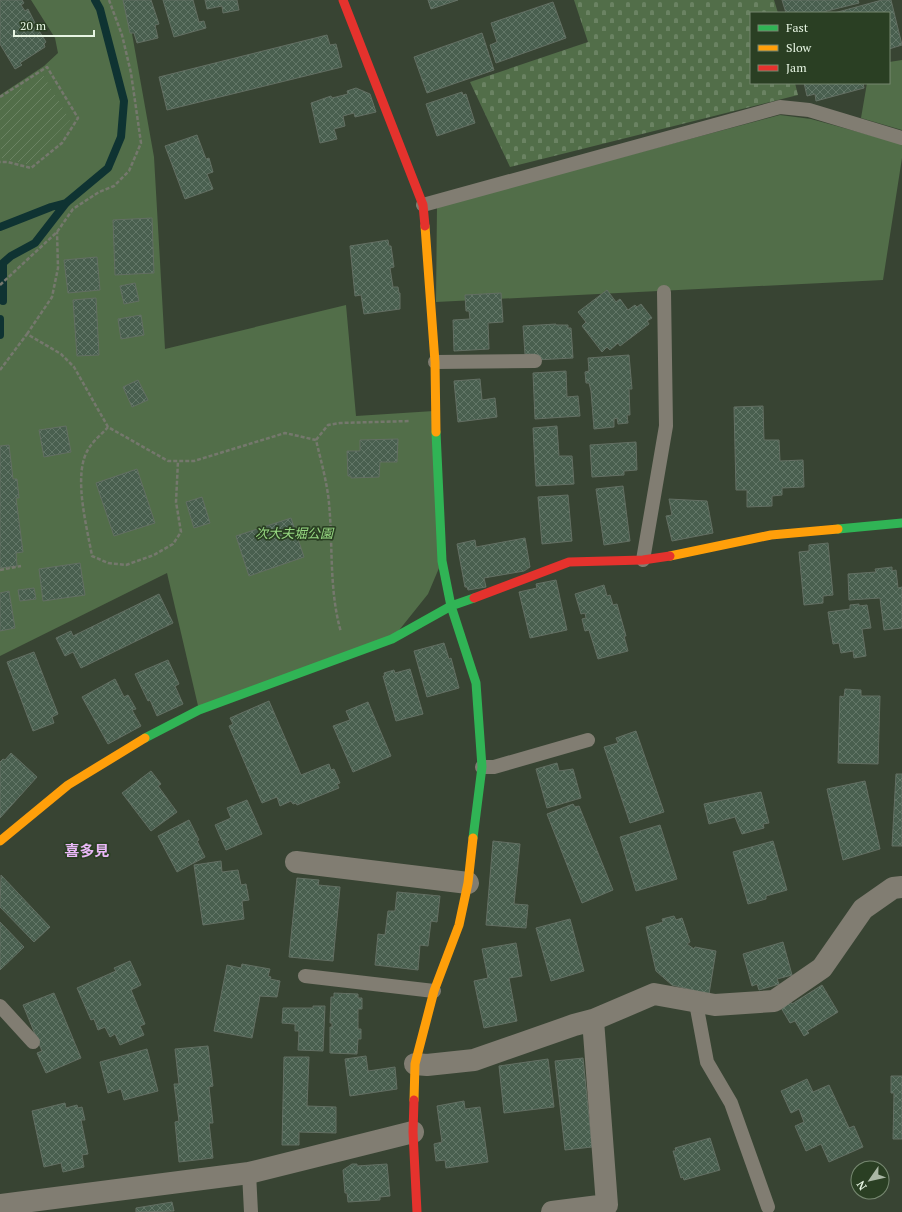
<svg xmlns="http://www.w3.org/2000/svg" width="902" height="1212" font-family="'PT Serif','Noto Sans JP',serif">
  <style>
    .cemetery { fill: url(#cemetery-stones) }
    .park { fill: #526e49 }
    .garden { fill: url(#garden-furrows) }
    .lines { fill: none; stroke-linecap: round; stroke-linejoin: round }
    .stream { stroke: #0f3332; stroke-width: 8 }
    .building { fill: url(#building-cross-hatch); stroke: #636f63 }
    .path { stroke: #75786d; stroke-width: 2.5; stroke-dasharray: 4 2; stroke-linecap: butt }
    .lane { stroke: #817d72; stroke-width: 14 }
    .street { stroke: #817d72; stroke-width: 22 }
    .fast { stroke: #30b455; stroke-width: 9 }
    .slow { stroke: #ff9f0a; stroke-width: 9 }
    .jam { stroke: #e5322d; stroke-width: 9 }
    .labels { text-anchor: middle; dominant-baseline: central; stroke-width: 3.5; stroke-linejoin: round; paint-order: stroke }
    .park-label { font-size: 13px; font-style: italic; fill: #97d882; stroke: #2a3f23 }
    .quarter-label { font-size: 15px; font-weight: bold; fill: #e9b8f7; stroke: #2a3f23 }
  </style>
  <defs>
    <pattern id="cemetery-stones" width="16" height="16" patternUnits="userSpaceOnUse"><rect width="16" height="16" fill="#526e49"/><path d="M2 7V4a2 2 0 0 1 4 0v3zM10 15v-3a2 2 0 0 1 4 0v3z" fill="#6b8363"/></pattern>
    <pattern id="garden-furrows" width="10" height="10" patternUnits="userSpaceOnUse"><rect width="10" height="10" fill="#526e49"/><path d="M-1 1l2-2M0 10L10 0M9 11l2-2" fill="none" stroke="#6b8363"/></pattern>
    <pattern id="building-cross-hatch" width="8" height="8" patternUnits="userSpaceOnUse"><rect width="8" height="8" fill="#495f4f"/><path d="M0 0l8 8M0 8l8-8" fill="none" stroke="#637768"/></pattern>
  </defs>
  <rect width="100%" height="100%" fill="#384433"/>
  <path class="cemetery" d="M574 0H774L778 13H751V83H795L798 95 510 167 470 82 588 42Z"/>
  <path class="park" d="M31 0H126L154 157 165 349 346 305 356 416 434 411 442 561 428 594 392 639 199 710 167 573 0 656V95L44 66 58 53 55 38Z
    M902 60V130L861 118 867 83H889V62Z
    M780 115 811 119 902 144V158L883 280 436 302 437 206Z"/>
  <path class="garden" d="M43 75 70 120 27 164 1 158 0 102Z"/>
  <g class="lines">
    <path class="stream" d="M0 227 51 207 66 203
      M3 301V263L11 256 35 243 66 203 108 168 121 137 124 101 100 9 95 0
      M0 319V335"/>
  </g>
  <path class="building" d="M0 0H22L24 3 21 5 25 11 28 9 35 23 32 25 36 30 38 29 46 42 44 44 45 47 20 63 22 65 15 69 0 44Z
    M123 0H151L159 24 155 25 158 38 137 43 134 33H130Z
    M163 0H193L199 22 204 21 206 28 174 37Z
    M205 0H237L239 10 223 13 222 6 207 9Z
    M428 0H458L431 9Z
    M782 0H858L859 3 819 13H786Z
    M882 0H891L902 45 889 49V13H834Z
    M553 2 566 38 496 63 490 45 497 42 491 23Z
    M482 33 494 70 427 93 414 57Z
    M327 35 330 45 336 44 342 67 167 110 159 77Z
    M804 83H863L864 88 816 101 815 94 807 96Z
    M356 88 370 94 376 112 355 117 354 113 343 116 345 126 334 129 337 139 320 143 311 103 331 96 332 98 348 94 347 91Z
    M462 92 463 95 466 94 475 123 437 136 426 104Z
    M197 135 206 159 209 158 213 172 207 174 213 189 185 199 165 146Z
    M152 218 154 273 115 275 113 220Z
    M388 240 389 246H391L394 267 390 268 393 287H398L399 293H400V309L364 314 361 295 355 296 350 246Z
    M97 257 100 290 68 293 64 260Z
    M135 283 139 301 124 304 120 286Z
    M607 290 616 302 620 299 628 310 635 305 637 307 641 304 652 318 647 321 649 324 620 346 618 343 610 350 607 347 602 352 582 326 586 322 578 312Z
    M501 293 503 322 488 323 489 349 454 351 453 320 470 319 469 311H466L465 295Z
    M96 298 99 355 77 356 73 300Z
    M141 315 144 335 121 339 118 319Z
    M556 324V325H568V328H571L573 358 535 360 534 354H525L523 326Z
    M629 355 632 389H629L630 415H627L628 423 618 424 617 418 614 419V427L594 429 591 391 589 383H586L585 372 589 371 588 358Z
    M566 371 567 397 578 396 580 416 535 419 533 373Z
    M480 379 482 400 495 398 497 417 458 422 454 381Z
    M138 380 148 400 132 407 123 387Z
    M763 406 764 440H779L780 461 803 460 804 487 782 488V495L772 496V506L747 507V490H736L734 407Z
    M66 426 71 452 44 457 39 430Z
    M557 426 559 456H572L574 484 536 486 533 428Z
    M398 439 397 462H380L379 477 351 478V476H348L347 451H360V440Z
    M636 442 637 470 624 471V475L592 477 590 445Z
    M9 445 13 479H17L19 498H16L23 552 16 553 17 566 0 568V446Z
    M137 469 155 523 114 536 96 483Z
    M623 486 630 541 604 545 596 489Z
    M568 495 572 541 542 544 538 497Z
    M202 497 210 523 194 528 186 502Z
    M669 499 707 501 713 533 672 541 666 516 672 515Z
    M291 518 304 557 249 576 236 536Z
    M525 538 530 567 524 571 484 578 486 587 468 590 467 587H465L457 544 475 540 476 547Z
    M828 543 833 595 823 596V603L804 605 799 552 809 551V545Z
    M80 563 85 595 43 601 39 569Z
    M892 567V571L896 570 898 588 902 587V628L884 630 880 598 849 600 848 574 876 572 875 569Z
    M556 580 567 630 530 638 519 592 537 588 536 584Z
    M604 585 607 596 610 595 613 605 617 604 626 636H624L628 651 598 659 589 630 585 631 582 619 586 618 585 613 581 614 575 594Z
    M34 588 36 599 20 601 18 590Z
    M9 591 15 628 0 631V593Z
    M159 594 173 623 81 668 73 652 65 656 56 638 71 631 73 636Z
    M859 604V606L867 605 871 628 862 629 866 656 854 658 853 651 841 653 839 643 833 644 828 612 850 609V605Z
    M444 643 449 659 451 658 459 688 427 697 414 651Z
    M34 652 58 714 52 717 54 723 33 731 7 662Z
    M168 660 179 684 175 686 183 704 157 716 150 700 148 701 135 674Z
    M410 669 423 714 396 721 383 676H385L384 673 394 670 395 673Z
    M115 679 124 697 128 695 136 709 132 710 141 726 108 744 82 697Z
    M845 689 861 690V696H880L878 764 838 763 840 696 844 697Z
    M269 701 301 775 329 764 331 770 334 769 340 783 337 784 339 788 297 805 296 803 293 804 291 801 280 806 277 797 262 803 229 726 233 724 230 718Z
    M368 702 391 756 353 772 333 726 350 720 346 711Z
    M636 731 664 812 630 823 604 747 618 743 616 738Z
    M11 753 37 777 0 818V762L3 759 5 760Z
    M557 763 559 771 573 769 581 798 547 808 536 769Z
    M151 771 161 784 158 786 177 812 151 831 122 793Z
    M896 774H902V846H892Z
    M865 781 880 849 843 860 827 789Z
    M761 792 769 823 763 824 764 828 742 834 735 817 709 824 704 804Z
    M247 800 262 834 226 850 215 825 231 818 227 808Z
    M573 804 575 807 579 806 613 890 582 903 547 814Z
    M189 820 199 840 197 841 205 857 177 872 158 836Z
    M660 825 677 879 636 891 620 837Z
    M493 841 520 844 514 904 528 905 526 928 486 925Z
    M773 841 787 890 766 896V899L748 904 733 852Z
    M221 861 222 872 238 870 241 885 246 884 249 900 242 901 244 919 203 925 194 865Z
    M1 875 50 927 34 942 0 907Z
    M297 878 319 880 318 885 340 887 333 961 289 957Z
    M397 892 440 896 437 922 431 921 428 946 420 945 418 970 375 965 378 934 385 935 388 911H395Z
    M674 916 676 920 682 918 690 942 687 944 694 949 695 947 716 951 709 994 672 985 656 971 646 927 663 922 662 919Z
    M570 919 584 971 551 981 536 928Z
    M0 922 24 947 0 970Z
    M783 942 792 975 777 979 779 984 759 990 757 984 752 986 743 954Z
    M516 943 522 976 509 978 517 1021 484 1028 474 981 488 978 482 949Z
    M130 961 141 985 131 990 145 1024 140 1026 144 1035 120 1045 115 1034 110 1037 105 1027 98 1030 94 1019 91 1020 77 988 116 971 114 968Z
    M242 964 270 969 268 976 271 977 270 979 280 981 277 997 260 996 252 1038 214 1031 227 965 241 968Z
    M822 985 838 1012 807 1031 809 1033 804 1036 795 1021 790 1023 780 1006 789 1000 792 1004Z
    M54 993 81 1058 46 1073 37 1053 42 1051 23 1005Z
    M334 993 358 994V998H362V1009H358V1029H361V1039H358L357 1054 330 1053V1027H332V1023H330L331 997H334Z
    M313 1006H325L323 1051 298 1050 299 1031H295V1024L282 1023 283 1008H313Z
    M208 1046 213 1086 209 1087 213 1123H209L213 1158 179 1162 175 1122 179 1121 174 1084H179L175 1049Z
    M147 1049 158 1091 124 1100 121 1089 108 1093 100 1062Z
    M366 1056 368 1071 395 1067 397 1089 350 1096 345 1059Z
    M284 1057H309L307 1106 336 1107V1133L299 1132V1145H282Z
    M583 1058 592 1147 565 1150 555 1061Z
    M548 1059 554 1107 504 1113 499 1066Z
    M891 1076H902V1139H893L894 1093H891Z
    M807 1079 813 1092 829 1085 849 1128 854 1126 863 1147 829 1162 821 1144 806 1151 795 1126 804 1122 799 1109 791 1113 781 1091Z
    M464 1101 465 1109 480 1107 488 1162 446 1168 445 1160 436 1161 434 1144 442 1142 437 1106Z
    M65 1103 66 1108 77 1105 78 1108 82 1107 85 1120H81L88 1154 82 1155 84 1167 63 1172 61 1163 44 1167 32 1111Z
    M710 1138 720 1170 684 1180 683 1177 681 1178 673 1151H676L675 1148Z
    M352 1164H357V1166L387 1164 390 1196 380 1197V1200L348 1202 347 1193H345L343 1170Z
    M172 1202 174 1211 136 1212V1208Z"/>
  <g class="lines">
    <path class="path" d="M0 97 47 67 78 118 62 143 31 168 8 162H0
      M0 285 57 232 73 209 99 192 114 186 129 171 141 143 131 73 122 35 109 0
      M27 334 52 297 58 268 57 232
      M0 370 27 334 61 354 74 367 108 427 168 461H194L285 433 316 440C321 461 327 482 329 503 333 546 329 591 341 632
      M108 427C102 434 94 440 89 448 72 473 87 527 92 556L108 563 126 565 154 555 173 544 181 532 176 502 178 461
      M316 440 328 425 340 423 410 421
      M0 570 21 566"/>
    <path class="lane" d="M423 205 780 107 809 110 902 138
      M435 362 535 361
      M643 560 666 426 664 292
      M482 767H494L588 740
      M305 976 434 991
      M696 1003 707 1062 731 1103 768 1207
      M0 1006 33 1042
      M249 1173 251 1212"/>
    <path class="street" d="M296 862 468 883
      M415 1064 427 1065 474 1060 574 1025 593 1020 654 994 715 1005 774 1001 822 968 863 909 893 888 902 887
      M0 1205 249 1173 413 1132
      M552 1212 607 1205 593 1020"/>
    <path class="fast" d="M436 432 442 561 451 606 476 683 482 767 473 838
      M838 529 902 523
      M145 738 199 710 392 639 451 606 474 598"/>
    <path class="slow" d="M425 226 435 362 436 432
      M670 556 771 535 838 529
      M0 841 68 785 145 738
      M414 1100 415 1064 434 991 459 925 468 883 473 838"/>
    <path class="jam" d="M343 0 423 205 425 226
      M474 598 569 562 643 560 670 556
      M414 1100 413 1132 417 1212"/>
  </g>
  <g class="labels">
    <g class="park-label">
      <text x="294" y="533">次大夫堀公園</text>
    </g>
    <g class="quarter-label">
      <text x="87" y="850">喜多見</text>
    </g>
  </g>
  <rect x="750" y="12" width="140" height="72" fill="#2a3f23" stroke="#768870"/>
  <rect x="758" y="25" width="20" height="6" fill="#30b455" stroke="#768870"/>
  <text x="786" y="32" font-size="12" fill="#e7f5e3">Fast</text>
  <rect x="758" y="45" width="20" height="6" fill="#ff9f0a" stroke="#768870"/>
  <text x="786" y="52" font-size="12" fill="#e7f5e3">Slow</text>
  <rect x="758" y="65" width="20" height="6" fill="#e5322d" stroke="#768870"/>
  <text x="786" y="72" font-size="12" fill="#e7f5e3">Jam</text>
  <g transform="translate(870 1180) rotate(236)"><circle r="19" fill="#2a3f23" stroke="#768870"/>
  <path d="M0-3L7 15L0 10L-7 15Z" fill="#aab7a5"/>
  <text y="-6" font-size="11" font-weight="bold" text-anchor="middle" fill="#e7f5e3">N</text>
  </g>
  <path d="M14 30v6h80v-6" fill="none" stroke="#e7f5e3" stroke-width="2"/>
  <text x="20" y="30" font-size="12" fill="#e7f5e3" stroke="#2a3f23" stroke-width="3" paint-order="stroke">20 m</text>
</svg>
